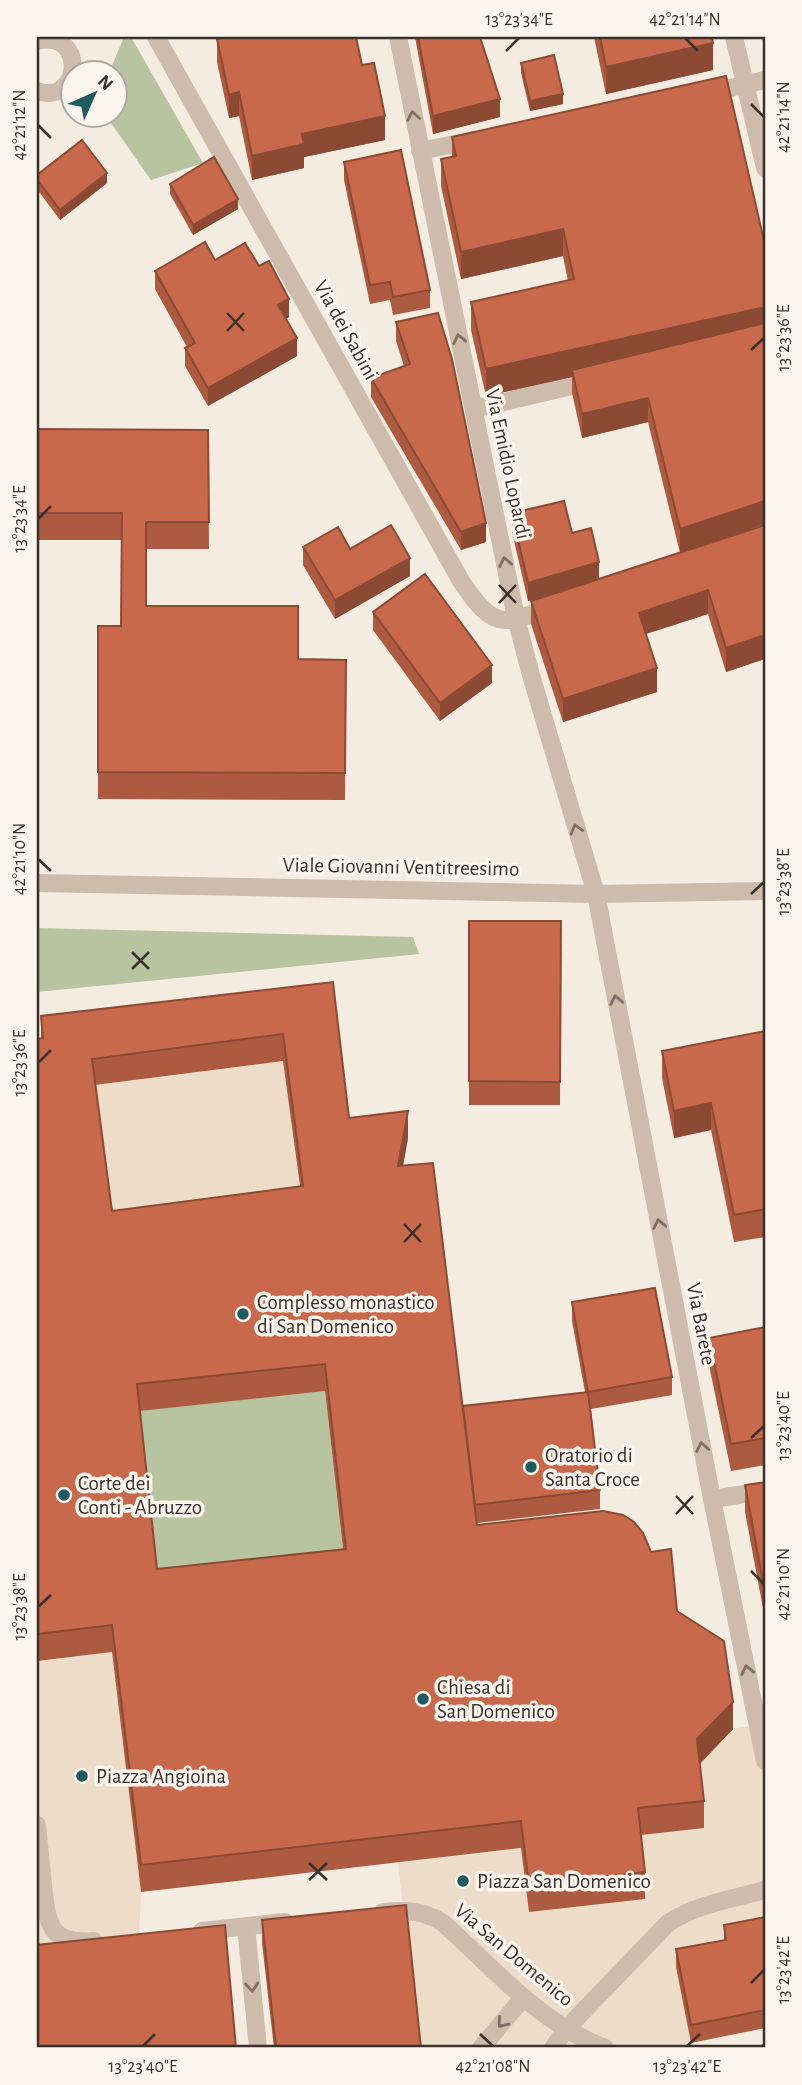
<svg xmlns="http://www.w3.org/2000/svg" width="802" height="2085" font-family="'Alegreya Sans',sans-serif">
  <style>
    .green { fill: #b8c4a0 }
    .plaza { fill: #ecdcc8 }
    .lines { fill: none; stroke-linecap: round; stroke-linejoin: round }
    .street { stroke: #cdbbac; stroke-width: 18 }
    .wall { fill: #ac5a40; fill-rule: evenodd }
    .shaded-wall { fill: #8c4a34 }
    .building { fill: #c8694b; stroke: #8c4a34; stroke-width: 2; fill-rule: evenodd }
    .oneway { stroke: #7d6f65 }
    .ticks { fill: none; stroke: #3b302b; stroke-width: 2.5 }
    .poi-dot { fill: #1f5a5e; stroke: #fbf5ee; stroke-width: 2.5 }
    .labels { text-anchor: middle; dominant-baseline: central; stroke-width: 7; stroke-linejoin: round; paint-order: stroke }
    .street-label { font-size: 21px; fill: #3b302b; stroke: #fbf5ee }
    .poi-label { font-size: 21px; fill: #3b302b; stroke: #fbf5ee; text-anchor: start }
    .neatline { fill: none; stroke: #3b302b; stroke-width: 2.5 }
    .ticks-label { font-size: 18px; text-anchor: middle; fill: #3b302b }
  </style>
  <rect width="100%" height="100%" fill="#f4ebe1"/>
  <path class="green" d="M124 37H131L203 163 151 180 106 116H116V74L109 73Z
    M37 928 413 937 419 954 37 992Z
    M325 1391 346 1576 157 1596 137 1411Z"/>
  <path class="plaza" d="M283 1061 303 1213 112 1238 92 1086Z
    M112 1652 141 1892 139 1937 37 1972V1661Z
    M765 1723V1935L676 1968 692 2048H419L398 1863 638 1835 697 1766 733 1729Z"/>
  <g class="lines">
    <path class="street" d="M156 37 461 581C470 594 486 620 505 620 520 621 538 611 552 606
      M398 37 516 618 531 675 596 894 712 1499 765 1761
      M734 37 765 168
      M37 41C86 28 83 106 37 91
      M708 93 765 80
      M420 151 475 140
      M474 409 593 381
      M37 883 596 894 765 891
      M712 1499 765 1491
      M37 1825 43 1885H37
      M43 1885C47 1922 49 1946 94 1941
      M383 1912C406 1910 423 1910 443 1923 494 1968 539 2023 605 2048
      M246 1926 258 2048
      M202 1931 285 1922
      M481 2048 523 1998
      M553 2048 566 2029 668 1923C697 1904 732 1899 765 1890"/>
  </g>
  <path class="wall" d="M415 37H480L500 117 433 134Z
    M594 37H712L713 70 606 94Z
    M762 37H765V51Z
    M217 39 362 65 385 140 304 157V168L252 180 239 116 229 118 217 62Z
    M521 63 563 104 530 111 521 73Z
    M452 137 765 245V524L688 550 765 525V659L726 672 708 614 646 634 657 692 563 722 531 624V601L538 598 528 601 512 532V513L572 533 599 579 680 553 648 422 582 438 572 393V377L486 396 471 330V302L568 281 563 256 461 279 441 186V159L452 157Z
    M344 162 430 290V308L393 315 390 300 370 304 344 180Z
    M37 175 107 183 60 220 37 189Z
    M170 184 238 209 193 235 170 194Z
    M215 260 289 317 286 319 297 356 208 406 185 366V348L187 347 155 289V271Z
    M396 322 486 542 461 550 371 397V378L404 366 396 341Z
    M37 429 208 430 209 549H146V606L298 659 346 660 345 800 98 799V626H121L122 540H37Z
    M303 547 350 549 410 576 335 619 303 565Z
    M373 612 492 683 440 721 373 630Z
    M469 921H561L560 1105H469Z
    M333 982 349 1118 408 1138 403 1166 463 1406 585 1392 572 1321V1302L672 1377V1395L591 1409 600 1490V1509L477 1523V1525L651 1552 677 1611 733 1729 700 1764 704 1801V1828L641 1835 645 1872V1899L529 1912 521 1848 141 1892 112 1652 37 1661V1039H41V1016ZM283 1061 300 1186 112 1211 95 1085ZM325 1391 343 1549 157 1569 140 1411Z
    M765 1031V1237L734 1242 711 1130 674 1138 662 1078V1051Z
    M765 1327V1465L731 1471 709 1365V1338Z
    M765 1482V1619L745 1512V1485Z
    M765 1917V2028L691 2043 676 1967V1949L724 1940V1925Z
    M262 1920 421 2048H274L262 1943Z"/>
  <path class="shaded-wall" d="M713 43V70L606 94V67Z
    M239 92V116L229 118V95Z
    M563 94V104L530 111V101Z
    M500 99V117L433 134V116Z
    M385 116V140L304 157V168L252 180V156L302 134Z
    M107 173V183L60 220V210Z
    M238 199V209L193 235V225Z
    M563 229V256L461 279V252Z
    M289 299V317L278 323V305Z
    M765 307V334L572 370V377L486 396V369Z
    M297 338V356L208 406V388Z
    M648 398V422L582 438V414Z
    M765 501V524L680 553V529Z
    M486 523V542L461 550V532Z
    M410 558V576L335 619V600Z
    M599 562V580L528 601V583Z
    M708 590V614L639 636V613Z
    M765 635V659L726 672V648Z
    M492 665V683L440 721V703Z
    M657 668V692L563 722V699Z
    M711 1103V1130L674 1138V1111Z
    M408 1111V1138L398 1193V1166Z
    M733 1702V1729L697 1766V1739Z"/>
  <path class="building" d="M226 37H356L362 65 374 63 385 116 302 134 304 144 252 156 239 92 229 95 217 39Z
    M418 37H480L500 99 433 116Z
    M600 37H712L713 43 606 67Z
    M554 55 563 94 530 101 521 63Z
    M726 76 765 245V307L486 369 471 302 574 279 563 229 461 252 441 159 456 156 452 137Z
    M82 140 107 173 60 210 37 179V175Z
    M401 150 430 290 393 297 390 282 370 285 344 162Z
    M214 157 238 199 193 225 170 184Z
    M205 242 215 260 245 243 259 266 269 261 289 299 278 305 297 338 208 388 185 348 195 343 155 271Z
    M438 313 452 359 486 523 461 532 371 378 410 364 396 322Z
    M765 323V501L680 529 648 398 582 414 572 370Z
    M37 429 208 430 209 522H146V606H298V659L346 660 345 773 98 772V626H121L122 513H37Z
    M564 501 572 533 591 528 599 562 528 583 512 513Z
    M391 525 410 558 335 600 303 547 338 527 350 549Z
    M765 525V635L726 648 708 590 639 613 657 668 563 699 531 601Z
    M425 574 492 665 440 703 373 612Z
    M469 921H561L560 1082 469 1081Z
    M333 982 349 1118 408 1111 398 1166 433 1163 477 1525 603 1511 623 1515 634 1522 643 1533 651 1552 671 1549 677 1611 724 1641 733 1702 697 1739 704 1801 638 1808 645 1872 529 1885 521 1821 141 1865 112 1625 37 1634V1039L43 1038 41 1016ZM283 1034 303 1186 112 1211 92 1059ZM325 1364 346 1549 157 1569 137 1384Z
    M765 1031V1209L734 1215 711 1103 674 1111 662 1051Z
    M655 1288 672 1377 588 1392 572 1302Z
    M765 1327V1438L731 1444 709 1338Z
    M588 1392 600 1490 475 1505 463 1406Z
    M765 1482V1592L745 1485Z
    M406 1905 421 2048H276L262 1920Z
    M765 1917V2010L691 2025 676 1949 726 1940 724 1925Z
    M225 1925 236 2048H37V1945Z
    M765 2045V2048H750Z"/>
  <defs><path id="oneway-chevron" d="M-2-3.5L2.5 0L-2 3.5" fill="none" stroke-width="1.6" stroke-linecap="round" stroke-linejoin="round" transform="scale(1.75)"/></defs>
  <g class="oneway">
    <use href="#oneway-chevron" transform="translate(413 116) rotate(-101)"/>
    <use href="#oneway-chevron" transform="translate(459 339) rotate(-102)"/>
    <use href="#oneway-chevron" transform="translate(505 562) rotate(-102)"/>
    <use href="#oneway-chevron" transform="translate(576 829) rotate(-106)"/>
    <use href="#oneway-chevron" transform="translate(616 1000) rotate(-101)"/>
    <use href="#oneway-chevron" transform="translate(659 1224) rotate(-101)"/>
    <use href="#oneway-chevron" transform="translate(702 1447) rotate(-101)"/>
    <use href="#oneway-chevron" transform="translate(747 1670) rotate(-102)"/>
    <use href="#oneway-chevron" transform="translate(252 1987) rotate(85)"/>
    <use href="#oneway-chevron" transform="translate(502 2023) rotate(129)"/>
  </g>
  <path class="ticks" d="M685 38 698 51M506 51 519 38M751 104 764 117M38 125 51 138M227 313 244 331M227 331 244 313M751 350 764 338M38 519 51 506M499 585 516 603M499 603 516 585M38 859 51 871M751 894 764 882M132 952 149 969M132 969 149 952M38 1063 51 1050M404 1224 421 1242M404 1242 421 1224M751 1438 764 1426M676 1496 693 1514M676 1514 693 1496M751 1571 764 1584M38 1607 51 1595M309 1863 327 1880M309 1880 327 1863M751 1983 764 1970M480 2034 493 2046M143 2046 155 2034M687 2046 700 2034"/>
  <g class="poi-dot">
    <circle cx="243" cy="1314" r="7"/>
    <circle cx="531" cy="1467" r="7"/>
    <circle cx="64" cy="1495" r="7"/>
    <circle cx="423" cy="1699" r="7"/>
    <circle cx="82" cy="1776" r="7"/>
    <circle cx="463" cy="1881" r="7"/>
  </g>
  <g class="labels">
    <g class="street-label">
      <text transform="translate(346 330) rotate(61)">Via dei Sabini</text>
      <text transform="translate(508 464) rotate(78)">Via Emidio Lopardi</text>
      <text transform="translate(401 867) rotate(1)">Viale Giovanni Ventitreesimo</text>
      <text transform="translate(701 1324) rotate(79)">Via Barete</text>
      <text transform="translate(514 1955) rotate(40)">Via San Domenico</text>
    </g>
    <g class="poi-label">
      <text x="257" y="1302">Complesso monastico<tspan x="257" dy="24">di San Domenico</tspan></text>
      <text x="545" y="1455">Oratorio di<tspan x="545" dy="24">Santa Croce</tspan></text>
      <text x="78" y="1483">Corte dei<tspan x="78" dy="24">Conti - Abruzzo</tspan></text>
      <text x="437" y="1687">Chiesa di<tspan x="437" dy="24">San Domenico</tspan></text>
      <text x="96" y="1776">Piazza Angioina</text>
      <text x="477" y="1881">Piazza San Domenico</text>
    </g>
  </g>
  <rect width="802" height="2085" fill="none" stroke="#fbf5ee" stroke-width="77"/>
  <g transform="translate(94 94) rotate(45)"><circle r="33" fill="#fbf5ee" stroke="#aea6a0" stroke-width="2"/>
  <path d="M0-5L12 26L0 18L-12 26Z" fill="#1f5a5e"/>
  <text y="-10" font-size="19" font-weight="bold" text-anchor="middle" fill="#3b302b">N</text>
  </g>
  <rect x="38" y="38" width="726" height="2008" class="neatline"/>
  <g class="ticks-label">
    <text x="519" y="25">13°23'34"E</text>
    <text x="685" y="25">42°21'14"N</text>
    <text transform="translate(783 117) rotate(-90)" y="6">42°21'14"N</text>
    <text transform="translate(19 125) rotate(-90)" y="6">42°21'12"N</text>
    <text transform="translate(783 338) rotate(-90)" y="6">13°23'36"E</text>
    <text transform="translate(19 519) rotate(-90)" y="6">13°23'34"E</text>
    <text transform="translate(19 859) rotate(-90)" y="6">42°21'10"N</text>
    <text transform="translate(783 882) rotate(-90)" y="6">13°23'38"E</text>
    <text transform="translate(19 1063) rotate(-90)" y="6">13°23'36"E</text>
    <text transform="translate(783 1426) rotate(-90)" y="6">13°23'40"E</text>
    <text transform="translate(783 1584) rotate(-90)" y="6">42°21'10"N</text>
    <text transform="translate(19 1607) rotate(-90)" y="6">13°23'38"E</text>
    <text transform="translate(783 1970) rotate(-90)" y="6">13°23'42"E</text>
    <text x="143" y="2072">13°23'40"E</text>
    <text x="493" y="2072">42°21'08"N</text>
    <text x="687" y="2072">13°23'42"E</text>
  </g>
</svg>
